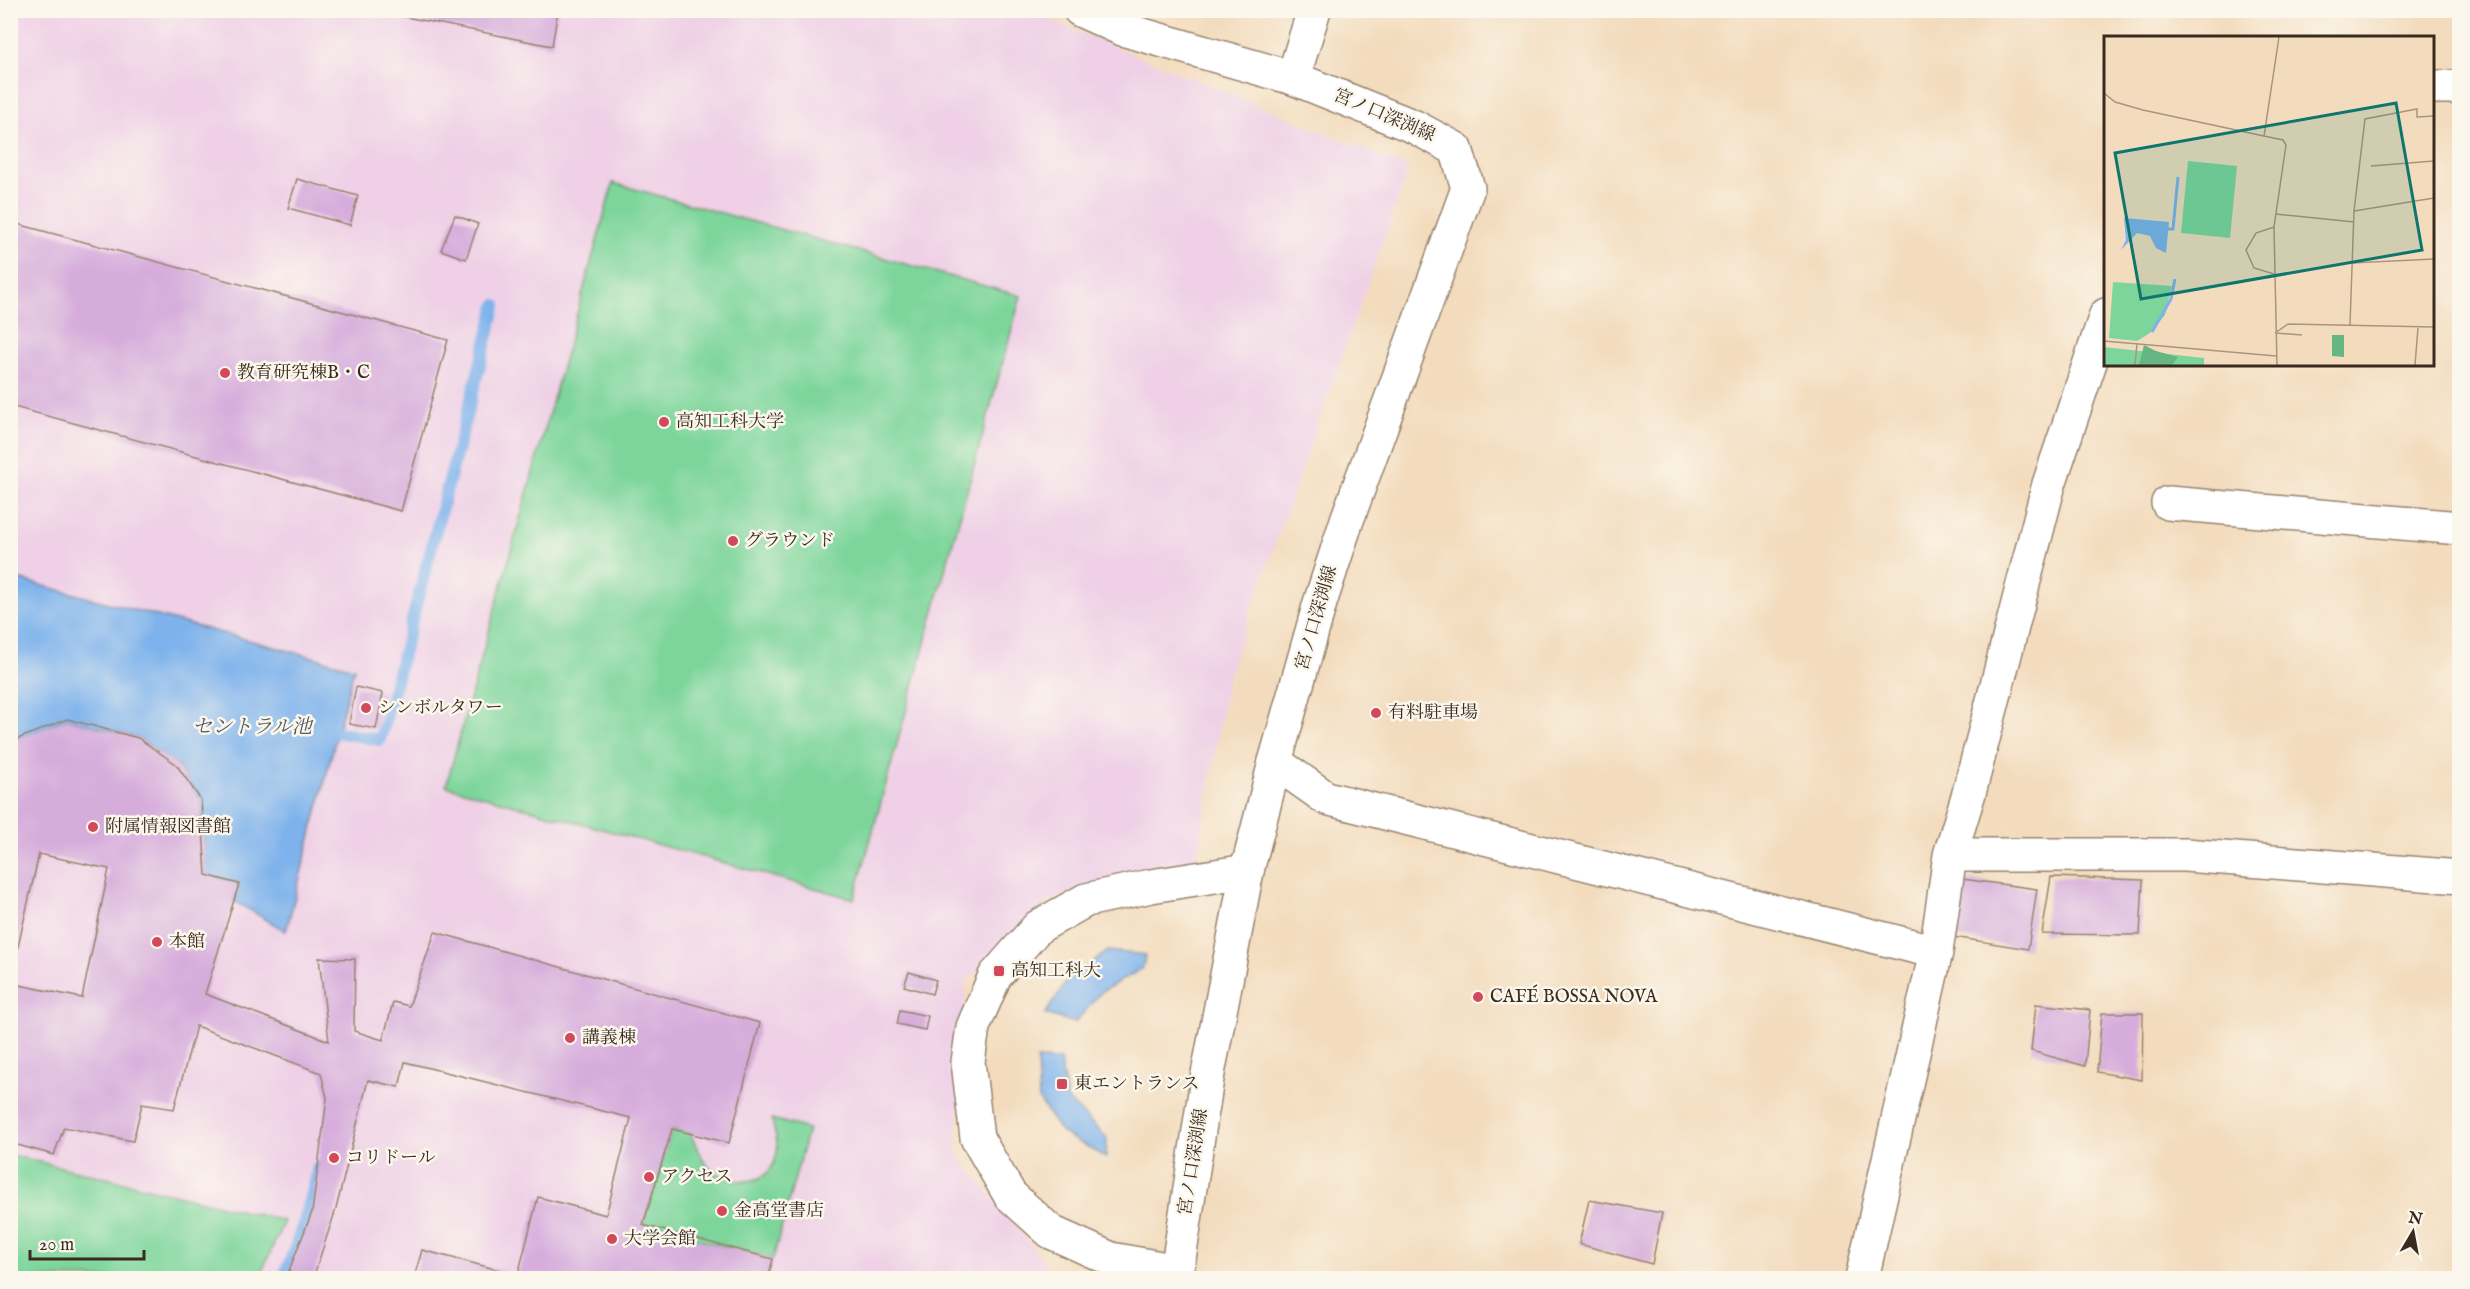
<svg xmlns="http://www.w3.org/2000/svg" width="2470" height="1289" font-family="'IM FELL English','Noto Serif JP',serif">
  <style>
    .built { fill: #efd0e6 }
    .green { fill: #7dd59b; stroke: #5c805c; stroke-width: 1.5 }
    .water { fill: #7eb2ec; stroke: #5c6e85; stroke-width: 1.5 }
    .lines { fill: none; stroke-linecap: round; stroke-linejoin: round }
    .stream { stroke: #7eb2ec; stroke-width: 12 }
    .building { fill: #d6acdb }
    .minor-casing { stroke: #97836e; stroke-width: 36 }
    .major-casing { stroke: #97836e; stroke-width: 36 }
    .minor { stroke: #fff; stroke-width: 33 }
    .major { stroke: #fff; stroke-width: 33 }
    .poi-dot { fill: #d1495b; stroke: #fbf7ec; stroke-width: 2 }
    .labels { text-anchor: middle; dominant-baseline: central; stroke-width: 5; stroke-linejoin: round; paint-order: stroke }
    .street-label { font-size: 18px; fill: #3b2a1e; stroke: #fbf7ec }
    .poi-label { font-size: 18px; fill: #3b2a1e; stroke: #fbf7ec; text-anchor: start }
    .water-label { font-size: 20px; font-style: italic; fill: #525a66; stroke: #fbf7ec }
    .inset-river { fill: none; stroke: #7eb2ec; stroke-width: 3 }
    .inset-road { fill: none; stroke: #a9957d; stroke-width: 1.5 }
    .view { fill: #0f766e; fill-opacity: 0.15; stroke: #0f766e; stroke-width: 3 }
    .inset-edge { fill: none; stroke: #3b2a1e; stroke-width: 3 }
  </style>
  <rect width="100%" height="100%" fill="#fbf7ec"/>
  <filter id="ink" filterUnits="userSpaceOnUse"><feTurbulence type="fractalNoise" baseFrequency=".0167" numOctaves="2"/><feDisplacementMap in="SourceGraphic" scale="12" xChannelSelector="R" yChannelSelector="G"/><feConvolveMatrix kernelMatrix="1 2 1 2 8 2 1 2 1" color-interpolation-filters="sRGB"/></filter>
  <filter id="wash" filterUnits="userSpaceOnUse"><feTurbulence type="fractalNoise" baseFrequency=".008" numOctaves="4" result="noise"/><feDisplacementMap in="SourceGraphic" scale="24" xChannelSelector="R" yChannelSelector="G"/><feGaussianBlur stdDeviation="1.35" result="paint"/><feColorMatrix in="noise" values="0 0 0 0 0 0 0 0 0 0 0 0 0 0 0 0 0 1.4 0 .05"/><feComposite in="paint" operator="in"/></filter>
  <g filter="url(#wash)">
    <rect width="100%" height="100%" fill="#f3dcbd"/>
    <path class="built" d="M10 11H1029L1409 168 1228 676 1196 865 1050 900 966 982 956 1151 1057 1278H11Z"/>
    <path class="green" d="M613 183 1021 296 854 899 446 786Z
      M772 1119 808 1129 773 1259 643 1225 672 1129 690 1133C695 1143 700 1158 708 1166 731 1188 772 1188 777 1152 779 1142 773 1129 772 1119Z
      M11 1155 284 1221 259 1278H11Z"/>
    <path class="water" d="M10 577 354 668 286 931 234 901 238 884 206 875 201 800 176 764 138 738 67 719 11 742Z
      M1108 951 1145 955 1143 968 1101 992 1075 1023 1045 1014 1069 978Z
      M1037 1059 1060 1060 1067 1099 1107 1138 1106 1158 1061 1132 1039 1100Z"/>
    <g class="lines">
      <path class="stream" d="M337 732 380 740 496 305
        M283 1278C298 1242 310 1207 318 1168"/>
    </g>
    <g id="blocks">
      <path class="building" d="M370 10H558L552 46Z
        M297 179 358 196 350 225 288 208Z
        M455 215 478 224 466 259 441 250Z
        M10 222 448 340 401 511 10 406Z
        M356 687 383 693 376 729 349 724Z
        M67 719 138 738 176 764 201 800 206 875 239 884 205 994 329 1041 319 958 355 959 354 1031 383 1040 393 1002 409 1006 435 932 760 1023 729 1143 672 1129 643 1225 773 1259 768 1278H414L422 1250 518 1275 538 1197 606 1215 631 1118 405 1062 399 1087 368 1080 336 1209 313 1278H286L312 1212 327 1098 321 1073 196 1026 174 1109 142 1104 133 1141 64 1127 54 1155 10 1143V983L82 998 109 869 39 854 10 982V742Z
        M2051 877 2143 880 2140 935 2042 934Z
        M1962 879 2037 889 2028 949 1953 937Z
        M909 972 936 980 932 994 904 986Z
        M2036 1004 2090 1010 2085 1066 2031 1051Z
        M900 1010 928 1016 925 1030 897 1024Z
        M2102 1013H2143L2142 1080 2097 1072Z
        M1589 1200 1662 1213 1652 1264 1579 1244Z"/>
    </g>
  </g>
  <g filter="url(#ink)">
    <use href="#blocks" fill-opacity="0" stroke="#97836e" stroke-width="1.5"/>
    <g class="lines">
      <defs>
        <path id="minor" d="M1080 10 1122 29 1293 78 1314 10
          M2432 87H2460
          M2168 503 2460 528
          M1275 762 1326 798 1936 952
          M1950 855H2185L2460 877
          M1177 1271 1111 1259 1051 1232 1010 1195 977 1138 968 1062 973 1027 995 976 1038 927 1086 900 1151 886 1247 871
          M1862 1278 1936 952 1950 855 1969 793 2049 484 2106 315"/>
        <path id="major" d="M1176 1278 1207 1079 1247 871 1275 762 1320 603 1347 520 1468 188 1456 149 1415 127 1293 78"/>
      </defs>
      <use href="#minor" class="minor-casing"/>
      <use href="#major" class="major-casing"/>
      <use href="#minor" class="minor"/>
      <use href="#major" class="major"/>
    </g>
  </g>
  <g class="poi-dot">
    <circle cx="225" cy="373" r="6"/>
    <circle cx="664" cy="422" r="6"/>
    <circle cx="733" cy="541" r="6"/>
    <circle cx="366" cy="708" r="6"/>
    <circle cx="1376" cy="713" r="6"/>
    <circle cx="93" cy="827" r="6"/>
    <circle cx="157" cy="942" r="6"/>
    <rect x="993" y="965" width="12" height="12" rx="3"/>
    <circle cx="1478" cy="997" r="6"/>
    <circle cx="570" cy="1038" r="6"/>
    <rect x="1056" y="1078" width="12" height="12" rx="3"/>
    <circle cx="334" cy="1158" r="6"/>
    <circle cx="649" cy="1177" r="6"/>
    <circle cx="722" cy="1211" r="6"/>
    <circle cx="612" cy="1239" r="6"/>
  </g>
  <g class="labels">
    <g class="street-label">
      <text transform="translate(1384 116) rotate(23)">宮ノ口深渕線</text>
      <text transform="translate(1317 618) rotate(-74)">宮ノ口深渕線</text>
      <text transform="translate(1194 1162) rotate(-81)">宮ノ口深渕線</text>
    </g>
    <g class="poi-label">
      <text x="237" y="373">教育研究棟B・C</text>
      <text x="676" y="422">高知工科大学</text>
      <text x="745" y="541">グラウンド</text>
      <text x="378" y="708">シンボルタワー</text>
      <text x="1388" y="713">有料駐車場</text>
      <text x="105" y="827">附属情報図書館</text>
      <text x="169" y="942">本館</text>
      <text x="1011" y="971">高知工科大</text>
      <text x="1490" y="997">CAFÉ BOSSA NOVA</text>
      <text x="582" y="1038">講義棟</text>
      <text x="1074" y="1084">東エントランス</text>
      <text x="346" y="1158">コリドール</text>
      <text x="661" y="1177">アクセス</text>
      <text x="734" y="1211">金高堂書店</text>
      <text x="624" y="1239">大学会館</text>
    </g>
    <g class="water-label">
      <text x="252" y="727">セントラル池</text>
    </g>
  </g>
  <g transform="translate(2104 36)">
    <rect width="330" height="330" fill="#f3dcbd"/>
    <path d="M84 125 133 130 126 202 77 197ZM9 246 68 250 61 279 46 297 33 305 5 302ZM0 311 100 322V329H0Z" fill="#7dd59b"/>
    <path d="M228 299H240V321L228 320ZM40 309 52 315 74 321 68 329H35Z" fill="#66b683"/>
    <path d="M20 182 65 186 62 217 52 212 46 200 33 197 17 214 22 204Z" fill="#7eb2ec"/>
    <path class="inset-river" d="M64 193H69L74 141M48 296 67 263 71 243"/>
    <path class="inset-road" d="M0 57 11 66 39 74 160 100 175 1M160 100 179 104 182 109 170 191 173 329M267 130 330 125M250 175 330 162M171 178 250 186M170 191 152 197 142 214 150 232 170 238M248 227 330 223M246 289 250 175 261 83 313 73V81L330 80M171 297 184 288 330 291M171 297 198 299M0 305 172 320M31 329 33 308M311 329 314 292"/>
    <path class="view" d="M292 67 318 214 37 263 11 117Z"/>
    <rect width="330" height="330" class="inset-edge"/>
  </g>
  <rect width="2470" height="1289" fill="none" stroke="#fbf7ec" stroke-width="36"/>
  <g transform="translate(2413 1232) rotate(10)" stroke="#fbf7ec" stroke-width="4.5" paint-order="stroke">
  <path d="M0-4.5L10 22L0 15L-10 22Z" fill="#3b2a1e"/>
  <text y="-9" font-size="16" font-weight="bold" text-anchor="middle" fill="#3b2a1e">N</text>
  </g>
  <path d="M30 1250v9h114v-9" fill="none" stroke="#3b2a1e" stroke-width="3"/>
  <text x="39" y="1250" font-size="18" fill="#3b2a1e" stroke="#fbf7ec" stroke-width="4.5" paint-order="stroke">20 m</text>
</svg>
